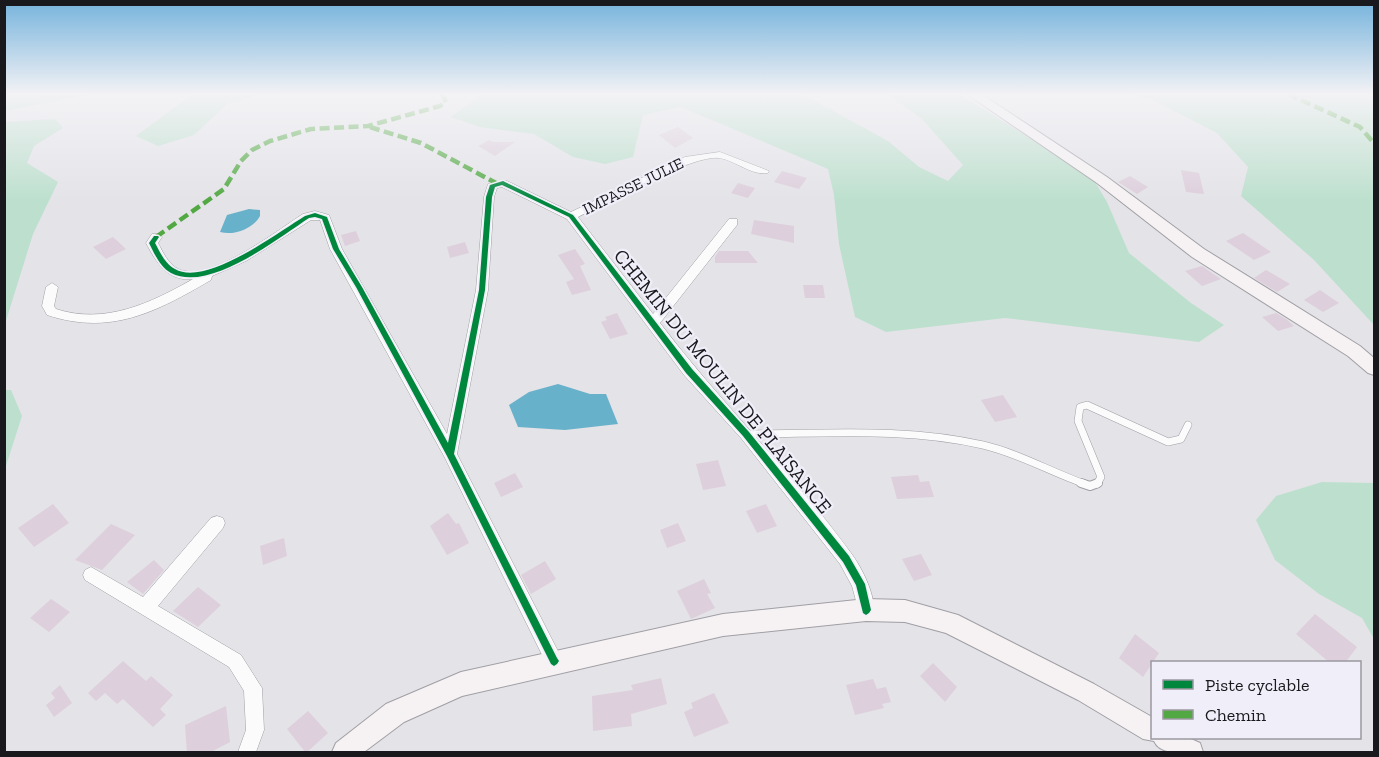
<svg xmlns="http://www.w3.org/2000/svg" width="1379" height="757" font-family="'Zilla Slab',serif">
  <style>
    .green { fill: #bde0ce }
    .water { fill: #68b1ca }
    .building { fill: #ddcfdc }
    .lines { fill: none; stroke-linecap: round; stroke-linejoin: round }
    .service-far1-casing { stroke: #a09fa4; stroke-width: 8 }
    .service-casing { stroke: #a09fa4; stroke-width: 10 }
    .minor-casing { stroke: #a09fa4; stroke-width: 1 }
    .secondary-casing { stroke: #a09fa4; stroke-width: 2 }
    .service-far1 { stroke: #fbfbfc; stroke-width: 7 }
    .service { stroke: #fbfbfc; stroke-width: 8 }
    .minor { fill: #fbfbfc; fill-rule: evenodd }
    .secondary { fill: #f6f2f4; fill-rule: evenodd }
    .quiet { stroke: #52a943; stroke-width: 4.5; stroke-dasharray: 10 4.5; stroke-linecap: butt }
    .cycleway-casing { stroke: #f0eef9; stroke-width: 3 }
    .cycleway { fill: #00873e; fill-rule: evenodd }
    .labels { text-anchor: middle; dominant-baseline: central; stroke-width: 4.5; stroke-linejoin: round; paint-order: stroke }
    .far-street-label { font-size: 16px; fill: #19181c; stroke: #f0eef9 }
    .street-label { font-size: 20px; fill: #19181c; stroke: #f0eef9 }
  </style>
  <rect width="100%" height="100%" fill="#e4e3e8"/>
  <path class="green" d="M5 94H94L5 111Z
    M193 94H293L259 95 227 104 194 135 158 146 136 136Z
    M483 94H802L888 141 919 167 948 181 963 165 921 118 887 94H959L1092 177 1107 202 1129 253 1191 303 1224 325 1199 342 1005 318 886 332 855 317 839 244 834 195 828 169 681 107 643 115 633 157 605 164 573 157 534 134 480 127 451 117Z
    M1129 94H1374V325L1314 260 1241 196 1248 167 1217 133 1153 100Z
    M55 119 63 128 34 146 27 163 58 182 33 234 5 324V122Z
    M5 390H11L22 416 5 469Z
    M1322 482 1374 483V639L1362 618 1319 594 1275 560 1256 520 1276 496Z"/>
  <path class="water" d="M249 209 260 210V216C253 229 234 236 220 232L227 215Z
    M558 384 590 394H606L618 424 565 430 518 427 509 405 529 392Z"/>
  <path class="building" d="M678 127 693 138 675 148 659 135Z
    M489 140 493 142H515L495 156 478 146Z
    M1181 170 1199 173 1204 194 1186 192Z
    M782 171 807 178 799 189 774 182Z
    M1130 176 1148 187 1137 194 1118 182Z
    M738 183 755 188 748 198 731 193Z
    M754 220 794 226V243L751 234Z
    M356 231 360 241 345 246 341 235Z
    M1243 233 1271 252 1254 260 1226 241Z
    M113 237 126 249 106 259 93 247Z
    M465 242 469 253 450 258 447 247Z
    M575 249 585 264 580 266 591 290 572 295 566 282 574 279 558 255Z
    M719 251H748L758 263H715V257Z
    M1202 266 1212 273 1221 279 1202 286 1185 271Z
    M1266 270 1290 284 1277 292 1254 278Z
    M803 285H823L825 298H805Z
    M1320 290 1339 303 1323 312 1304 300Z
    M617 313 628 334 610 339 601 322 607 320 605 317Z
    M1276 313 1286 319 1294 326 1278 331 1262 317Z
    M1003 395 1017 417 995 422 981 400Z
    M718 460 726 486 703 490 696 464Z
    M515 473 523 487 501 497 494 483Z
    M918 475 920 482 929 481 934 497 897 499 891 477Z
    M53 504 69 523 34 547 18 528Z
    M766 504 777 526 757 533 746 511Z
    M448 513 456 524 459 523 469 543 447 555 430 526Z
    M678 523 686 541 667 548 660 530Z
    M111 524 135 535 102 570 75 560Z
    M284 538 287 556 263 565 260 546Z
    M921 554 932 575 914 581 902 559Z
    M154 560 164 570 143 594 127 582Z
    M545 561 556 579 531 594 521 575Z
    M704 579 711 593 707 594 715 608 691 619 677 591Z
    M198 587 221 605 198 627 173 611Z
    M51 599 70 612 49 632 30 618Z
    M1315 614 1357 647 1345 663H1330L1296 634Z
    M1135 634 1159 653 1143 677 1119 658Z
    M123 661 146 681 151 676 173 695 160 709 166 715 153 727 123 699 117 704 105 693 96 701 88 693Z
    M933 663 957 687 945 702 920 676Z
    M661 678 667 704 631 714 632 726 593 731 592 696 633 690 631 685Z
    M873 679 877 689 886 687 891 702 882 704 884 708 855 715 846 685Z
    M60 685 72 703 54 717 46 705 55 698 51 693Z
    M714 693 729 723 694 737 684 712 693 708 691 703Z
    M226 706 230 742 209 753H187L185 725Z
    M308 711 328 733 306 753 287 729Z"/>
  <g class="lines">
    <defs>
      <path id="service-far1" d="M746 434C824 434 906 427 983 445 1018 453 1051 472 1085 484
        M1097 484 1101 477 1078 421 1080 407 1087 405 1168 442 1181 439 1188 425"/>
      <path id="service" d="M1081 483 1090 486 1098 483"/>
      <path id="minor" d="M720 152 769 171 768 173C751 176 735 160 719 158 691 155 607 203 578 217L653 314 729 219H737V225L660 323C720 402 792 472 851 553 861 566 879 600 872 616L866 618 860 616 852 586 840 564 741 438 684 375 567 219 502 187 497 188 494 197 488 290 457 454 560 655 563 661 560 667 554 670 548 667 445 458 330 249 320 220H311L246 261 212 276 211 280C156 312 111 336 47 315L42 306 46 287 52 283 58 287 54 306 56 309C105 325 151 303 193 279 168 282 156 262 146 243L152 234H160L162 237 158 243C163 252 168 264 178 269 209 284 276 231 303 214L315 211 329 215 342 249 447 434 476 290 484 197 488 184 507 181 571 212 685 157Z
        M217 516 223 518 225 523 223 528 158 606 241 655 262 688 264 730 256 752H238L246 730 244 691 229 667 85 580 83 575 85 570 91 567 143 597 211 518Z"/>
      <path id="secondary" d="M967 94H981L1107 177 1204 249 1360 346 1374 358V375L1368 373 1348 356 1192 257 1097 183Z
        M866 599 905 600 958 615 1094 684 1152 717V738H1189L1200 743 1203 752C1188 752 1161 757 1154 741L1143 739 1078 700 946 633 905 622 866 621 723 636 462 696 404 722 364 752H332L336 743 386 704 461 672 723 614Z"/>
    </defs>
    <use href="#service-far1" class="service-far1-casing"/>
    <use href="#service" class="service-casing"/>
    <use href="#minor" class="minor-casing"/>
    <use href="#secondary" class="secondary-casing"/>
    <use href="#service-far1" class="service-far1"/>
    <use href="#service" class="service"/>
    <use href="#minor" class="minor"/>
    <use href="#secondary" class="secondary"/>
    <path class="quiet" d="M1288 94 1360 127 1374 143
      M370 127 421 143 496 183
      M156 237 224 189 241 161 252 150 270 141 311 129 368 126 440 106 446 102 442 94"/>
    <defs>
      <path id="cycleway" d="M503 181 573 215 692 369 749 432 849 556 865 584 871 610 869 613 866 615 863 613 856 585 843 562 743 436 686 373 569 217 502 185 495 187 492 197 485 290 454 454 557 658 559 661 557 664 554 666 551 664 447 456 356 287 333 249 322 219 315 217 309 218C277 239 209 293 171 273 160 267 154 253 149 243L154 236H158L159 237 155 243C160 252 165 264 175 269 206 287 277 233 305 216L315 213 327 217 339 249 362 287 448 443 479 290 486 197 490 185Z"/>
    </defs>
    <use href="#cycleway" class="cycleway-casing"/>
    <use href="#cycleway" class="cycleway"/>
  </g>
  <linearGradient id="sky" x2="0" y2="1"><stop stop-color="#75b3dc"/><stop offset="0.47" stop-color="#f3f2f5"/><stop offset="1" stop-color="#f3f2f5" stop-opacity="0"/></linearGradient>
  <rect width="1379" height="200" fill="url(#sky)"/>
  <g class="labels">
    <g class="far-street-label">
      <text transform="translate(633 186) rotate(-26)">IMPASSE JULIE</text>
    </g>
    <g class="street-label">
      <text transform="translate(723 381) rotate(51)">CHEMIN DU MOULIN DE PLAISANCE</text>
    </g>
  </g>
  <rect width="1379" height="757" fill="none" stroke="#19181c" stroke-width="12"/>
  <rect x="1151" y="661" width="210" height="78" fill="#f0eef9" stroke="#9a98a1" stroke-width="1.5"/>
  <rect x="1163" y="680" width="30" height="9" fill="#00873e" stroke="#9a98a1" stroke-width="1.5"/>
  <text x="1205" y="691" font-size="18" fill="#19181c">Piste cyclable</text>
  <rect x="1163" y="710" width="30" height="9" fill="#52a943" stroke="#9a98a1" stroke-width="1.5"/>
  <text x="1205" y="721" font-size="18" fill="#19181c">Chemin</text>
</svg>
